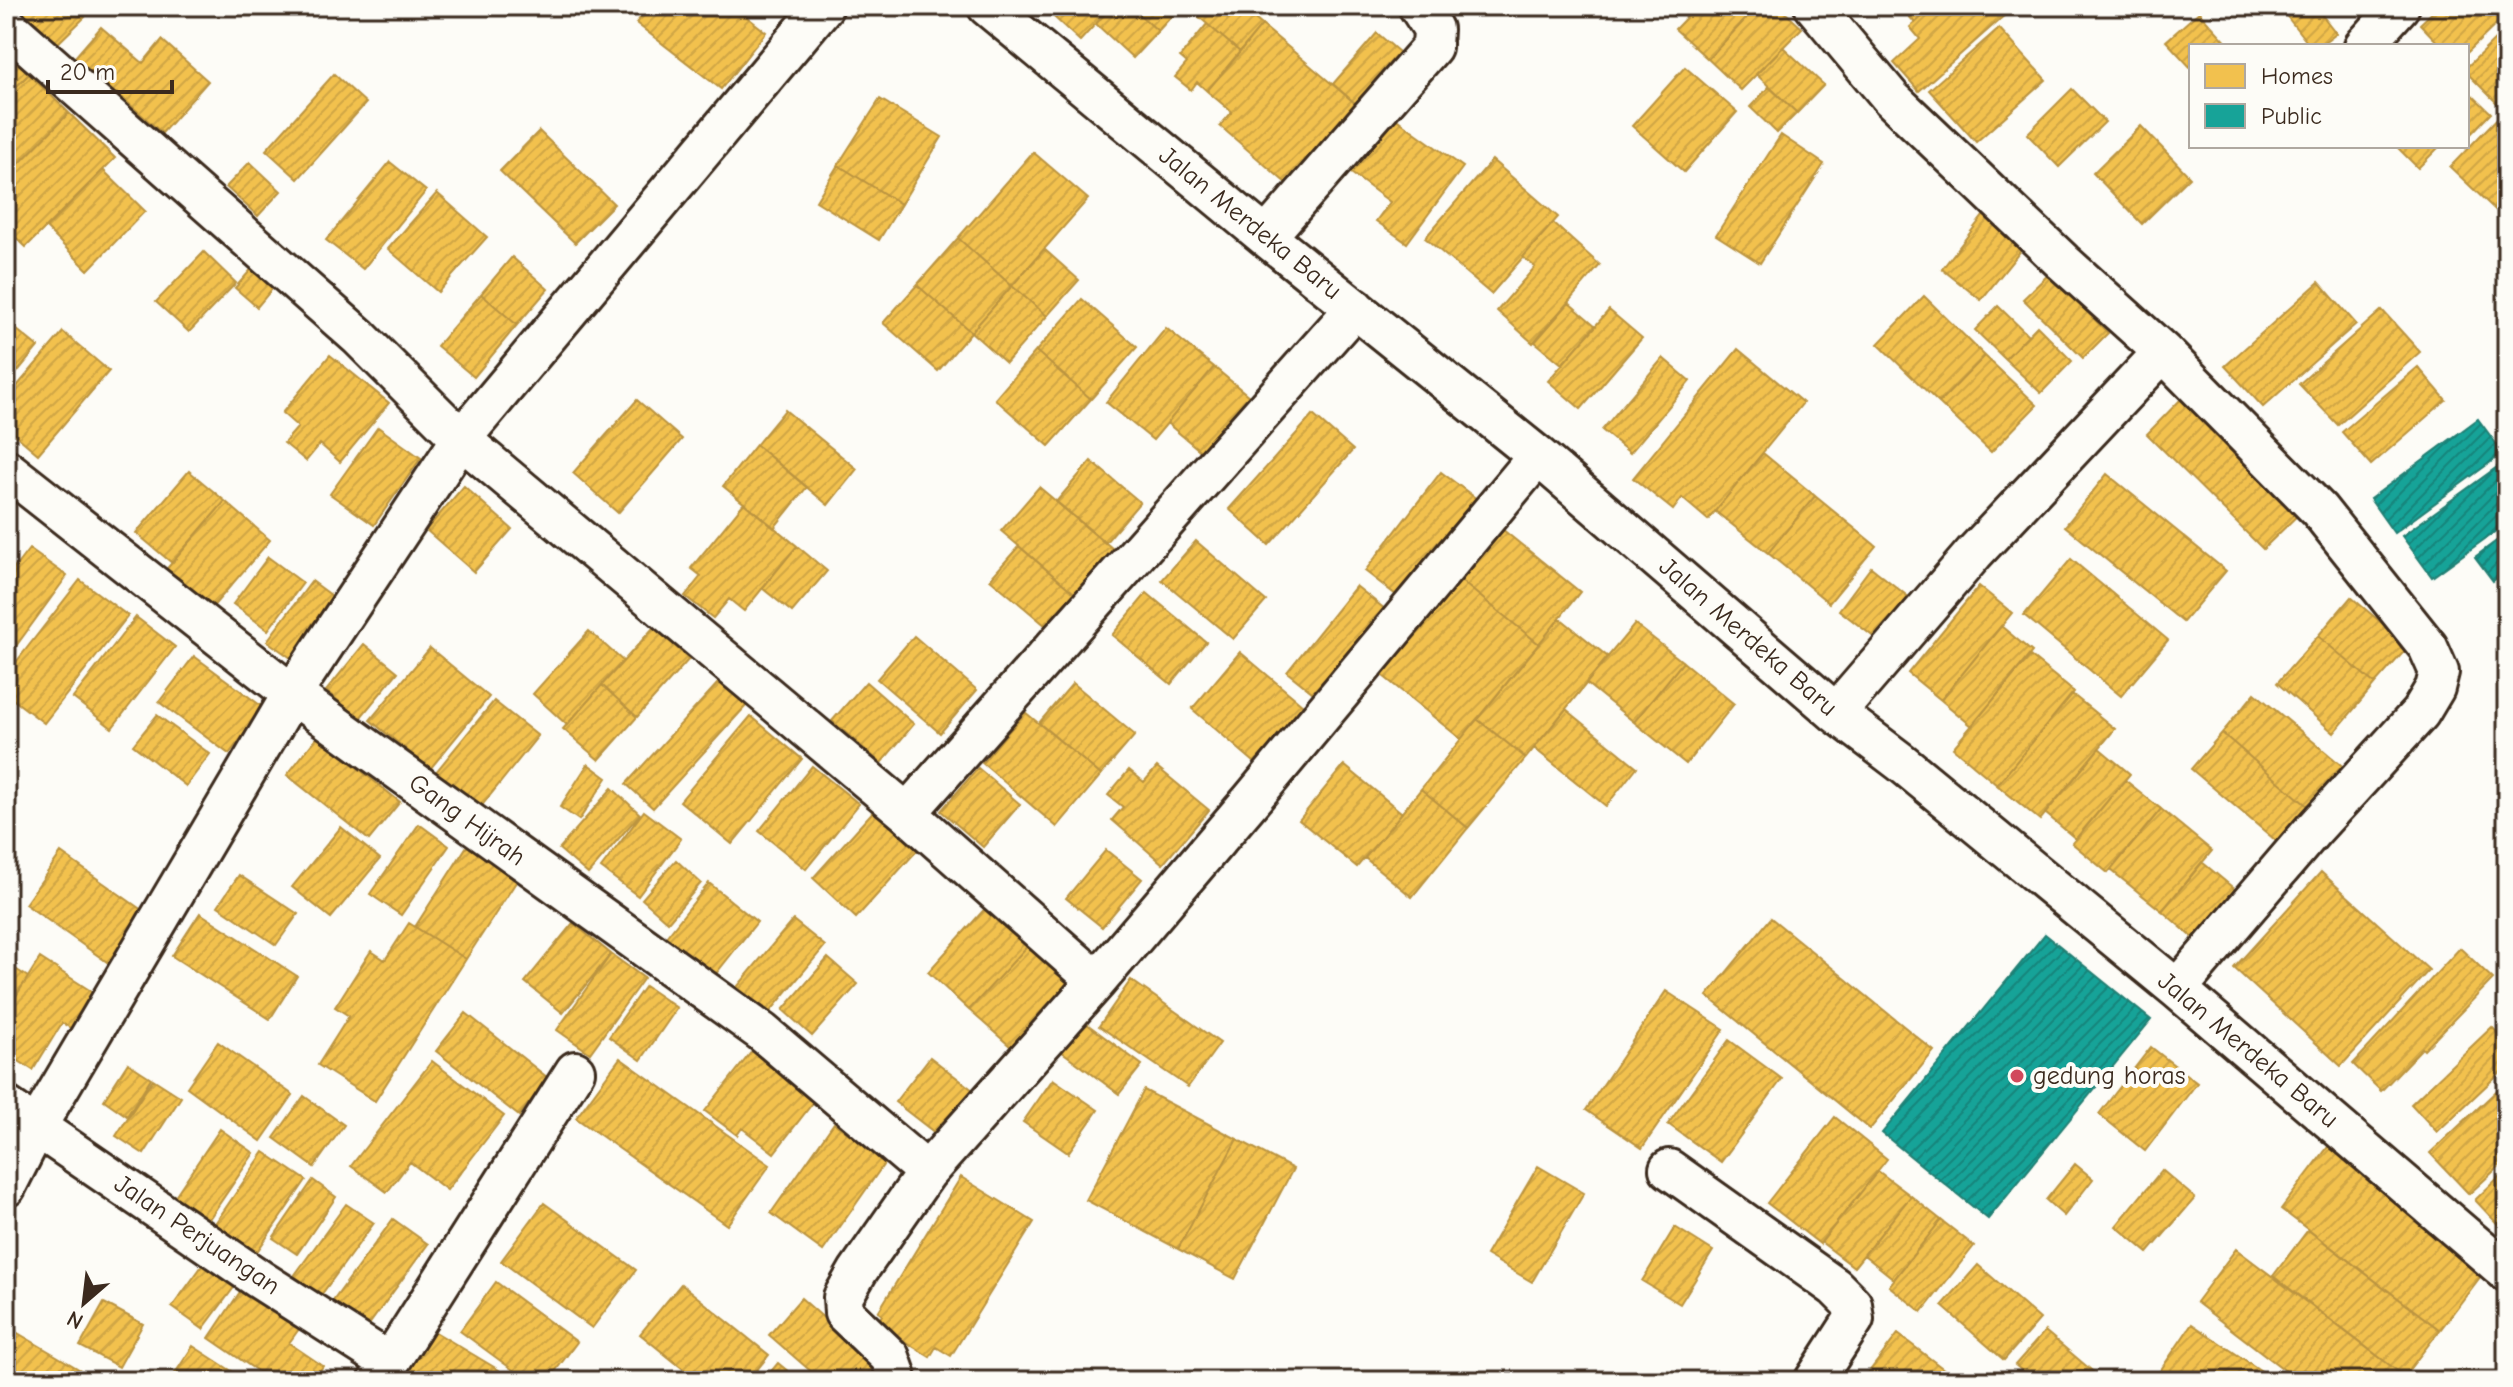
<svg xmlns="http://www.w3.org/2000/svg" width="2513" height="1387" font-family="'Comic Neue',sans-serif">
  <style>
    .homes { fill: url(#homes-hatch); stroke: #bb9440; stroke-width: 2 }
    .public { fill: url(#public-hatch); stroke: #227f73; stroke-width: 2 }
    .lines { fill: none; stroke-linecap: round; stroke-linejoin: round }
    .street-casing { stroke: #3b2a1e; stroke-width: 44 }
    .street { stroke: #fdfcf7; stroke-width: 38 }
    .poi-dot { fill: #d1495b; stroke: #fdfcf7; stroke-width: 3 }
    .labels { text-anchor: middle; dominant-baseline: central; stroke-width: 8; stroke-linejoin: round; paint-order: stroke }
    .street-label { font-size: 26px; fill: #3b2a1e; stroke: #fdfcf7 }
    .poi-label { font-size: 26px; fill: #3b2a1e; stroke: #fdfcf7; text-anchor: start }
  </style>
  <defs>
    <pattern id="homes-hatch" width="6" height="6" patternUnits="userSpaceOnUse" patternTransform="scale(2)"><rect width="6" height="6" fill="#f2c14e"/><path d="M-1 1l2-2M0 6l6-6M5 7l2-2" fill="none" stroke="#d0a644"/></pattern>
    <pattern id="public-hatch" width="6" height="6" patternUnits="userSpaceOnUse" patternTransform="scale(2)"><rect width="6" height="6" fill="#17a398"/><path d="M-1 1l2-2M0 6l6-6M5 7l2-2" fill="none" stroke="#16857b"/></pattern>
  </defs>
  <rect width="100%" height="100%" fill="#fdfcf7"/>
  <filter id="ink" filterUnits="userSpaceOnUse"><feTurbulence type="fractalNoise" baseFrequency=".0125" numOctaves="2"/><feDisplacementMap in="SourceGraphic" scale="16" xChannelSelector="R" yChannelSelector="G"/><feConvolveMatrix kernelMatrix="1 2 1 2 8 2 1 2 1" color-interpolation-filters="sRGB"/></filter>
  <g filter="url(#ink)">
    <path class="homes" d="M12 6H73L85 17 54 47Z
      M650 6H733L766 32 721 89 636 23Z
      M1042 6H1112L1080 41Z
      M1112 6H1130L1158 31 1133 58 1096 24Z
      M1130 6H1181L1158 31Z
      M1209 6H1239L1262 25 1240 52 1199 17Z
      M1697 6H1750L1754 10 1708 59 1675 29Z
      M1758 6H1778L1802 28 1741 90 1708 59Z
      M1900 6H1934L1915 23Z
      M1934 6H2015L1919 91 1894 63 1920 39 1910 27Z
      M2295 6H2315L2336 33 2319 46H2310L2285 14Z
      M2439 6H2507V14L2467 53V46H2441L2420 24Z
      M2199 12 2230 46H2191V68L2166 41Z
      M1207 24 1240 52 1207 91 1197 82 1191 90 1175 77 1187 63 1180 57Z
      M1262 25 1363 110 1294 190 1220 126 1232 112 1207 91Z
      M101 27 143 63 162 40 208 81 162 133 117 93 110 100 69 64Z
      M1999 28 2046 80 1976 142 1929 90Z
      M2507 28V93L2497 103 2467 73V67Z
      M1377 33 1406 58 1363 110 1333 84Z
      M1783 47 1824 85 1797 113 1756 74Z
      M6 51 29 74 6 97Z
      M1685 67 1737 112 1684 172 1632 126Z
      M29 74 69 113 6 177V97Z
      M334 74 366 103 298 179 266 150Z
      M1769 87 1797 113 1777 133 1750 107Z
      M2072 89 2105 122 2059 167 2027 134Z
      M2467 90 2491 113 2467 138Z
      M880 99 942 137 901 204 838 165Z
      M2507 108V219L2506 220 2450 167Z
      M1384 110 1463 167 1407 243 1376 221 1390 202 1343 167Z
      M69 113 115 158 26 247 6 228V177Z
      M2141 126 2190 177 2142 224 2093 173Z
      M539 131 614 204 575 243 500 171Z
      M1781 135 1824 164 1760 263 1716 235Z
      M2396 146H2440L2418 168Z
      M1033 152 1088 199 1012 286 958 238Z
      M1492 160 1558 217 1491 294 1425 238Z
      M250 162 281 191 258 216 226 187Z
      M390 162 426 191 363 269 326 240Z
      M838 165 901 204 879 240 816 201Z
      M103 170 145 211 88 270 46 228Z
      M437 193 487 237 438 292 388 249Z
      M1987 211 2027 243 1981 300 1942 269Z
      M1553 223 1600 265 1533 343 1497 311 1535 267 1523 257Z
      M958 238 1012 286 971 332 917 285Z
      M1044 249 1079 280 1047 316 1012 286Z
      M204 252 236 283 189 332 156 302Z
      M512 257 548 289 517 325 481 294Z
      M256 264 278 282 257 307 235 288Z
      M2049 274 2108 333 2083 358 2023 299Z
      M2319 282 2356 324 2263 407 2225 366Z
      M917 285 971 332 938 371 883 323Z
      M1012 286 1047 316 1006 363 971 332Z
      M481 294 517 325 474 377 437 346Z
      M1924 296 1985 356 1939 403 1878 344Z
      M1082 299 1137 347 1091 399 1036 351Z
      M1569 303 1596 326 1562 364 1535 342Z
      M1998 306 2028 335 2005 359 1975 330Z
      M1609 310 1642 338 1581 409 1548 381Z
      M2382 310 2420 352 2338 425 2299 384Z
      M6 321 38 347 6 386Z
      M2037 326 2072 361 2041 393 2005 359Z
      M1166 328 1214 367 1153 440 1106 402Z
      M63 332 109 371 38 454 6 427V399Z
      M1738 349 1803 403 1708 520 1682 498 1673 510 1633 478Z
      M1036 351 1091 399 1049 446 995 399Z
      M330 355 389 403 340 462 320 444 306 461 284 443 298 427 282 413Z
      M1985 356 2037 405 1991 452 1939 403Z
      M1663 358 1690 381 1630 453 1602 430Z
      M1214 367 1256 402 1209 458 1167 423Z
      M2418 367 2446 400 2371 465 2342 432Z
      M2189 391 2306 507 2263 549 2147 434Z
      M637 400 682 439 618 513 573 473Z
      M785 410 857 469 828 505 756 445Z
      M1313 415 1353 450 1269 545 1229 509Z
      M378 427 421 458 374 525 330 494Z
      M756 445 807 487 774 528 723 486Z
      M1763 453 1815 496 1768 553 1715 511Z
      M1091 461 1140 502 1105 543 1056 502Z
      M189 471 225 501 172 563 136 533Z
      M1441 472 1486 506 1409 605 1365 571Z
      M2107 474 2226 571 2183 622 2065 526Z
      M464 486 512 529 474 572 426 530Z
      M1039 487 1124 558 1086 603 1001 531Z
      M1815 496 1876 546 1829 603 1768 553Z
      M225 501 270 540 210 610 164 572Z
      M744 503 797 546 744 611 729 599 713 618 685 596 701 576 691 568Z
      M1497 525 1580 592 1539 644 1455 576Z
      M1196 541 1266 601 1233 639 1162 580Z
      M797 546 827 571 792 612 762 588Z
      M1019 546 1086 603 1058 636 990 579Z
      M29 549 67 576 11 653 10 652 6 656V579Z
      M268 557 303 583 268 630 233 604Z
      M2071 559 2168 640 2121 696 2024 615Z
      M1871 567 1911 599 1879 641 1839 610Z
      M1455 576 1539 644 1461 739 1377 671Z
      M80 580 128 616 44 723 6 694V675Z
      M312 581 343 604 298 663 267 641Z
      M1356 586 1396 618 1327 704 1287 672Z
      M1979 586 2012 613 1941 700 1908 673Z
      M1147 593 1206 642 1171 684 1112 635Z
      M2351 597 2409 646 2375 684 2318 636Z
      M136 617 175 647 112 728 73 698Z
      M1560 618 1608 657 1526 758 1477 719Z
      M1635 624 1683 662 1634 722 1586 683Z
      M2001 626 2032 652 1972 726 1941 700Z
      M654 627 689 659 637 717 602 685Z
      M589 631 623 661 567 725 533 694Z
      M914 636 977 690 940 733 877 679Z
      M2318 636 2375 684 2334 733 2277 683Z
      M364 644 398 672 360 718 326 691Z
      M430 648 489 697 430 769 370 720Z
      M1240 652 1316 716 1268 774 1192 709Z
      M194 656 264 708 229 754 159 702Z
      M2030 656 2074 692 1997 785 1953 748Z
      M1683 662 1734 704 1686 764 1634 722Z
      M729 671 756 695 653 808 626 784Z
      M866 682 914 724 881 763 832 721Z
      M1073 683 1135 735 1101 775 1039 723Z
      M602 685 637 717 599 760 563 729Z
      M2255 693 2346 769 2311 809 2222 733Z
      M2072 694 2115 729 2040 820 1997 785Z
      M494 701 538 736 479 809 435 773Z
      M1566 709 1637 767 1606 806 1534 748Z
      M1025 712 1101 775 1057 827 982 763Z
      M157 715 210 754 186 786 133 745Z
      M751 716 802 759 732 844 680 801Z
      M1477 719 1526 758 1468 828 1421 789Z
      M2222 733 2311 809 2281 845 2191 769Z
      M318 736 400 802 369 840 287 775Z
      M2099 748 2130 774 2076 839 2045 813Z
      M588 764 607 778 579 820 560 807Z
      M1344 765 1402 813 1357 867 1299 820Z
      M812 766 859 804 806 869 759 831Z
      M1157 767 1209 810 1163 864 1112 820 1123 807 1108 795 1129 770 1144 782Z
      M978 768 1020 804 983 847 941 811Z
      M2125 780 2161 809 2108 873 2072 843Z
      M612 788 640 814 588 874 559 849Z
      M1421 789 1468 828 1412 897 1365 858Z
      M878 806 922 845 856 918 813 878Z
      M2161 809 2212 851 2162 911 2111 870Z
      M644 811 681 839 638 896 601 868Z
      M419 824 449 846 401 915 370 894Z
      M341 827 380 859 331 918 292 887Z
      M467 846 518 879 466 959 415 927Z
      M1106 850 1142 879 1102 927 1066 898Z
      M61 853 146 913 110 964 25 904Z
      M676 860 701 883 668 922 642 899Z
      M2202 862 2238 892 2197 941 2162 911Z
      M2321 872 2429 970 2341 1066 2234 968Z
      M239 875 298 914 276 945 218 906Z
      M709 883 757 922 714 976 666 937Z
      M991 902 1033 940 969 1010 928 972Z
      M200 913 297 976 270 1019 172 956Z
      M1771 918 1934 1051 1870 1129 1707 996Z
      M793 920 825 946 769 1013 737 987Z
      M409 923 466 959 375 1101 318 1065 349 1016 335 1007 371 951 385 960Z
      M573 923 611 954 563 1013 525 982Z
      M1033 940 1082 985 1019 1054 969 1010Z
      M2460 948 2493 979 2424 1050 2422 1048 2381 1091 2353 1064Z
      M611 954 644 978 590 1053 557 1030Z
      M40 958 94 993 72 1029 62 1023 33 1070 6 1053V1012Z
      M828 958 858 984 812 1036 783 1010Z
      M6 963 28 977 6 1012Z
      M1131 980 1220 1043 1188 1087 1099 1026Z
      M645 986 677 1008 641 1060 609 1037Z
      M1666 991 1724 1029 1642 1148 1586 1110Z
      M466 1013 548 1078 519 1116 436 1051Z
      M1083 1021 1142 1065 1119 1094 1061 1051Z
      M2492 1027 2507 1043V1066L2437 1132 2411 1104Z
      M1729 1040 1782 1079 1721 1162 1668 1124Z
      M760 1041 818 1096 774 1153 742 1128 737 1135 705 1111Z
      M218 1042 293 1095 261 1141 187 1087Z
      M2151 1047 2197 1083 2145 1151 2099 1114Z
      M930 1057 974 1091 939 1136 895 1102Z
      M620 1058 770 1165 727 1225 576 1118Z
      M432 1061 504 1116 447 1190 410 1162 387 1192 351 1166Z
      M128 1063 151 1078 127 1116 104 1100Z
      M153 1079 181 1097 144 1154 116 1136Z
      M1053 1079 1098 1110 1068 1153 1023 1122Z
      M2507 1081V1159L2469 1194 2430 1153Z
      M1144 1090 1237 1139 1178 1249 1086 1200Z
      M304 1096 344 1125 314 1167 274 1138Z
      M1835 1117 1887 1159 1820 1244 1767 1203Z
      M834 1123 886 1161 823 1251 771 1213Z
      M220 1129 254 1153 209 1219 175 1196Z
      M1237 1139 1293 1169 1235 1279 1178 1249Z
      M2331 1143 2490 1264 2440 1330 2281 1209Z
      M264 1152 306 1180 256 1253 214 1225Z
      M2075 1164 2093 1179 2064 1216 2046 1200Z
      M1538 1166 1584 1193 1532 1282 1486 1255Z
      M2507 1169V1234L2475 1200Z
      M2162 1170 2195 1198 2148 1253 2116 1226Z
      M1878 1171 1911 1196 1854 1267 1821 1242Z
      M961 1177 1034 1222 951 1356 936 1347 930 1357 877 1324 882 1315 878 1312Z
      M313 1180 336 1197 297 1254 273 1238Z
      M1911 1196 1941 1220 1894 1279 1864 1255Z
      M544 1203 636 1270 592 1328 501 1261Z
      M346 1204 374 1223 321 1295 294 1276Z
      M393 1219 428 1244 368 1326 333 1301Z
      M1941 1220 1974 1246 1922 1312 1889 1286Z
      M1675 1227 1713 1251 1680 1304 1642 1281Z
      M2308 1230 2440 1330 2404 1376 2273 1276Z
      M2236 1249 2404 1376 2401 1381H2299L2196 1302Z
      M207 1259 238 1282 203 1329 172 1307Z
      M1978 1265 2040 1319 2004 1360 1942 1306Z
      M496 1282 577 1342 548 1381H528L460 1331Z
      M246 1283 304 1322 289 1343 323 1366 313 1381H272L209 1338Z
      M681 1284 769 1355 748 1381H698L640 1334Z
      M801 1298 876 1364 861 1381H822L769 1335Z
      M104 1303 143 1324 119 1367 80 1346Z
      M2192 1324 2276 1381H2176L2160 1371Z
      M6 1326 99 1381H6Z
      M427 1327 499 1370 492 1381H395Z
      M2045 1331 2104 1381H2034L2015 1365Z
      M1898 1334 1954 1377 1951 1381H1862Z
      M193 1346 247 1381H170Z
      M778 1363 800 1381H763Z"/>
    <path class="public" d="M2478 419 2503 453 2394 533 2370 499Z
      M2500 465 2507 474V523L2432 577 2402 536Z
      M2507 533V570L2493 581 2475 557Z
      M2045 934 2151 1020 1988 1219 1882 1133Z"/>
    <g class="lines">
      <defs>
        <path id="street" d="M987 6 1266 237 1538 456 1836 713 1902 763 2177 989 2507 1272
          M1814 6 1891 98 2063 262 2163 352 2319 510 2428 647 2439 672 2435 688 2420 713 2313 830 2177 989
          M6 25 359 337 461 439 907 813 1097 981
          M2364 46 2400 6
          M1266 237 1432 47 1433 29 1418 6
          M6 469 292 694 762 1032 927 1172
          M1836 713 1974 553 2163 352
          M907 813 1355 308
          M6 1106 259 1279 389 1362
          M1669 1169 1835 1287 1852 1304 1854 1319 1814 1381
          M6 1187 37 1126 292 694 461 439 824 6
          M378 1381 575 1071
          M893 1381 896 1374 890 1357 844 1313 843 1297 858 1271 927 1172 1097 981 1252 799 1538 456"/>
      </defs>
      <use href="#street" class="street-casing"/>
      <use href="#street" class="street"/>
    </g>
  </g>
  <circle class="poi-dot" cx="2017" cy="1076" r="8"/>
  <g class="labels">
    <g class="street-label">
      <text transform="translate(1250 223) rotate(39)">Jalan Merdeka Baru</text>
      <text transform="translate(1748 637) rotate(41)">Jalan Merdeka Baru</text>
      <text transform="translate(467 820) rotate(36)">Gang Hijrah</text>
      <text transform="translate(2248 1050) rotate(40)">Jalan Merdeka Baru</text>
      <text transform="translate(197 1235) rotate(34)">Jalan Perjuangan</text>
    </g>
    <g class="poi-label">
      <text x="2033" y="1076">gedung horas</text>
    </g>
  </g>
  <rect width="2513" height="1387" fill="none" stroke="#fdfcf7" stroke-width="32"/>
  <rect x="16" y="16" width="2481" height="1355" fill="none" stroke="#3b2a1e" stroke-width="3" filter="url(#ink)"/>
  <rect x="2189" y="44" width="280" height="104" fill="#fdfcf7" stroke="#afa8a0" stroke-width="2"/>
  <rect x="2205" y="64" width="40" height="24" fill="#f2c14e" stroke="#afa8a0" stroke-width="2"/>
  <text x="2261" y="84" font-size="24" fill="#3b2a1e">Homes</text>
  <rect x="2205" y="104" width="40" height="24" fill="#17a398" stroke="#afa8a0" stroke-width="2"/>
  <text x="2261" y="124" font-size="24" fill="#3b2a1e">Public</text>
  <g transform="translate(84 1303) rotate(208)" stroke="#fdfcf7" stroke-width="6" paint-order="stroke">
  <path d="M0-6L14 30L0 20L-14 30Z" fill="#3b2a1e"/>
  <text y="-12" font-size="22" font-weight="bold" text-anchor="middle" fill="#3b2a1e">N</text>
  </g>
  <path d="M48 80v12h124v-12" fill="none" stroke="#3b2a1e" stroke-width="4"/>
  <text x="60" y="80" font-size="24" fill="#3b2a1e" stroke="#fdfcf7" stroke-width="6" paint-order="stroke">20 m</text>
</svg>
